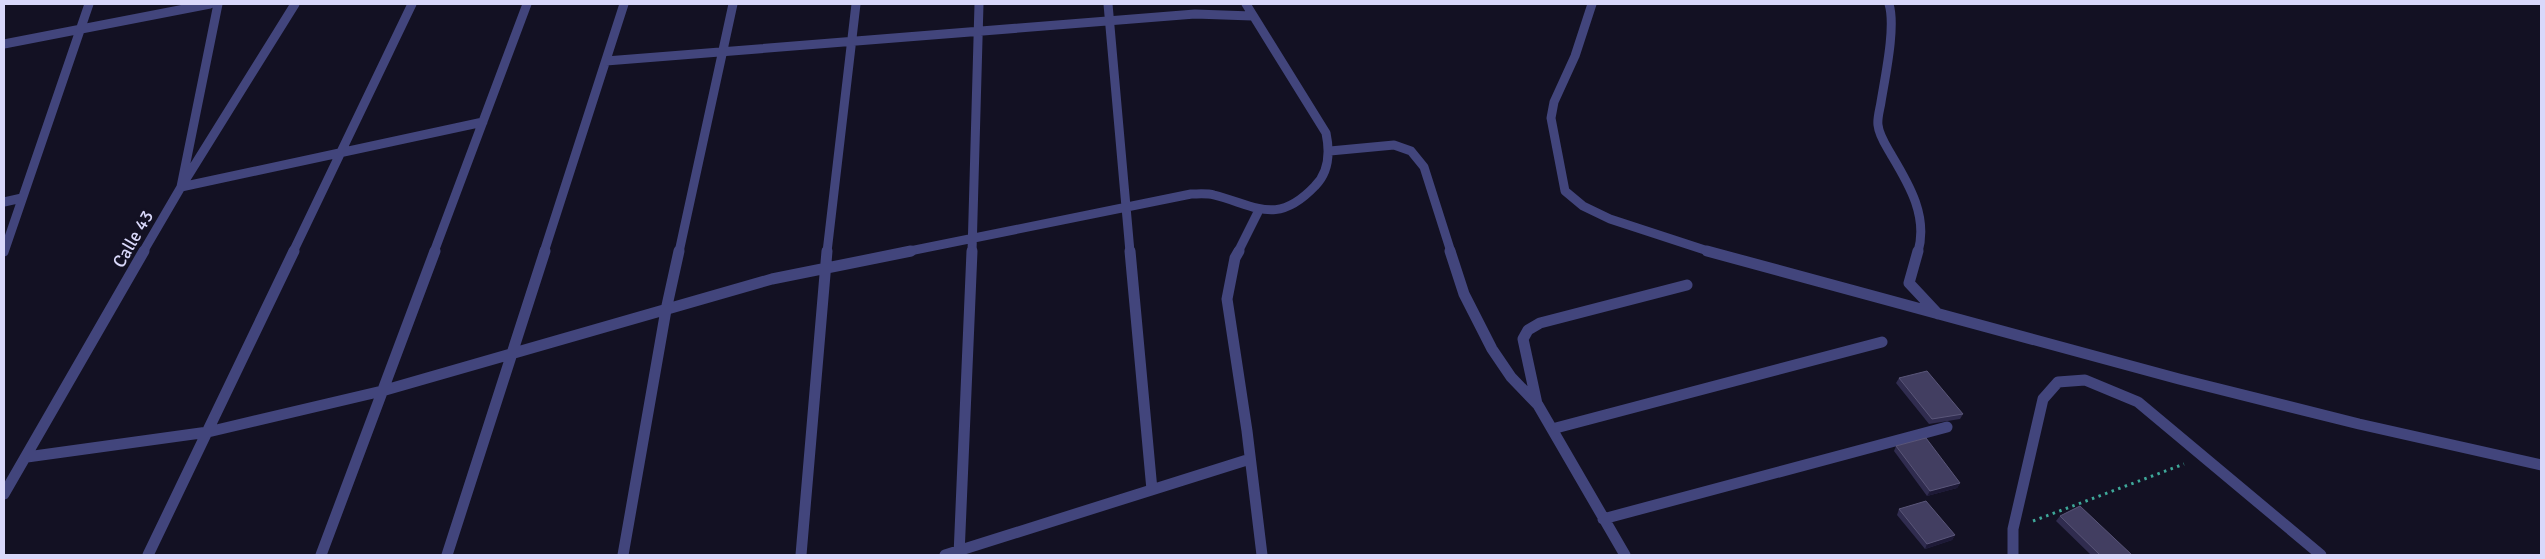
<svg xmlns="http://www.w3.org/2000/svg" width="2545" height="559" font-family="Signika,sans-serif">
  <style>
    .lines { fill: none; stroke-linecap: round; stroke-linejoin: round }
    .path { stroke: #3ea899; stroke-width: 3; stroke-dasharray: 2.5 4.5; stroke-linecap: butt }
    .service-far1 { stroke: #42457c; stroke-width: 9 }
    .service { stroke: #42457c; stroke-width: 11 }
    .minor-far1 { stroke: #42457c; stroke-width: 9 }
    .minor { stroke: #42457c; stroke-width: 11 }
    .wall { fill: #302c4f }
    .shaded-wall { fill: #1d1936 }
    .building { fill: #423e61; stroke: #5a5679 }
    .labels { text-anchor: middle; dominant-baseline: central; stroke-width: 5; stroke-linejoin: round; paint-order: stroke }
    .street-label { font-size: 18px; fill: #d9d8fa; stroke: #131123 }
  </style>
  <rect width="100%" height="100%" fill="#131123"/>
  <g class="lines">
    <path class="path" d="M2033 521 2184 464"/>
    <path class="service-far1" d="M1592 4 1575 56 1554 102 1551 118 1565 191 1583 206 1610 219 1711 252
      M1889 4C1896 27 1885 77 1881 102 1880 109 1877 118 1878 125 1879 136 1887 147 1892 156 1910 186 1928 217 1918 252"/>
    <path class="service" d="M1707 251 2179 379 2359 424 2541 465
      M1918 251 1909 283 1938 314"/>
    <path class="minor-far1" d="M218 4 181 187 483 122
      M1108 4 1130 252
      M4 44 210 4
      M606 61 1195 14 1252 16
      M1330 151 1394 145 1411 151 1424 167 1451 252
      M4 202 22 198
      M4 252 89 4
      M143 252 181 187 295 4
      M293 252 412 4
      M434 252 527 4
      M544 252 624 4
      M679 252 733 4
      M827 252 856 4
      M905 252 1191 194C1198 194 1207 193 1214 195 1257 206 1277 226 1315 186 1329 172 1330 152 1326 133L1246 4
      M972 252 979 4
      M1238 252 1259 210"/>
    <path class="minor" d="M1130 251 1152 490
      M1239 251 1235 258 1227 299 1247 431 1262 555
      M1450 251 1464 294 1492 349 1511 377 1538 405 1625 555
      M1537 404 1523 339 1528 330 1540 323 1687 285
      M1552 429 1882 342
      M27 457 208 432 382 391 772 279 911 251
      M4 494 144 251
      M1603 519 1947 427
      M148 555 294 251
      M321 555 435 251
      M447 555 545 251
      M623 555 666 310 679 251
      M801 555 827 251
      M945 555 1250 459
      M959 555 972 251
      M2013 555V529L2043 399 2058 382 2085 380 2138 402 2321 555"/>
  </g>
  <path class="wall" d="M1899 378 1963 414 1960 419 1929 424 1896 383Z
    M1896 446 1960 483 1957 488 1927 496 1894 451Z
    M1899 509 1955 535 1952 540 1925 549 1897 515Z
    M2060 516 2132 555H2091L2056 521Z"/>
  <path class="shaded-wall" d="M1960 483 1957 488 1927 496 1930 491Z
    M1955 535 1952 540 1925 549 1927 544Z"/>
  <path class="building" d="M1927 371 1963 414 1932 419 1899 378Z
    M1926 438 1960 483 1930 491 1896 446Z
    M1926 501 1955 535 1927 544 1899 509Z
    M2080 506 2132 555H2100L2060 516Z"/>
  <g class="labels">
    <g class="street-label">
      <text transform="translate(133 239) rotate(-60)">Calle 43</text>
    </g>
  </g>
  <rect width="2545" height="559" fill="none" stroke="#d9d8fa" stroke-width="10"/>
</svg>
